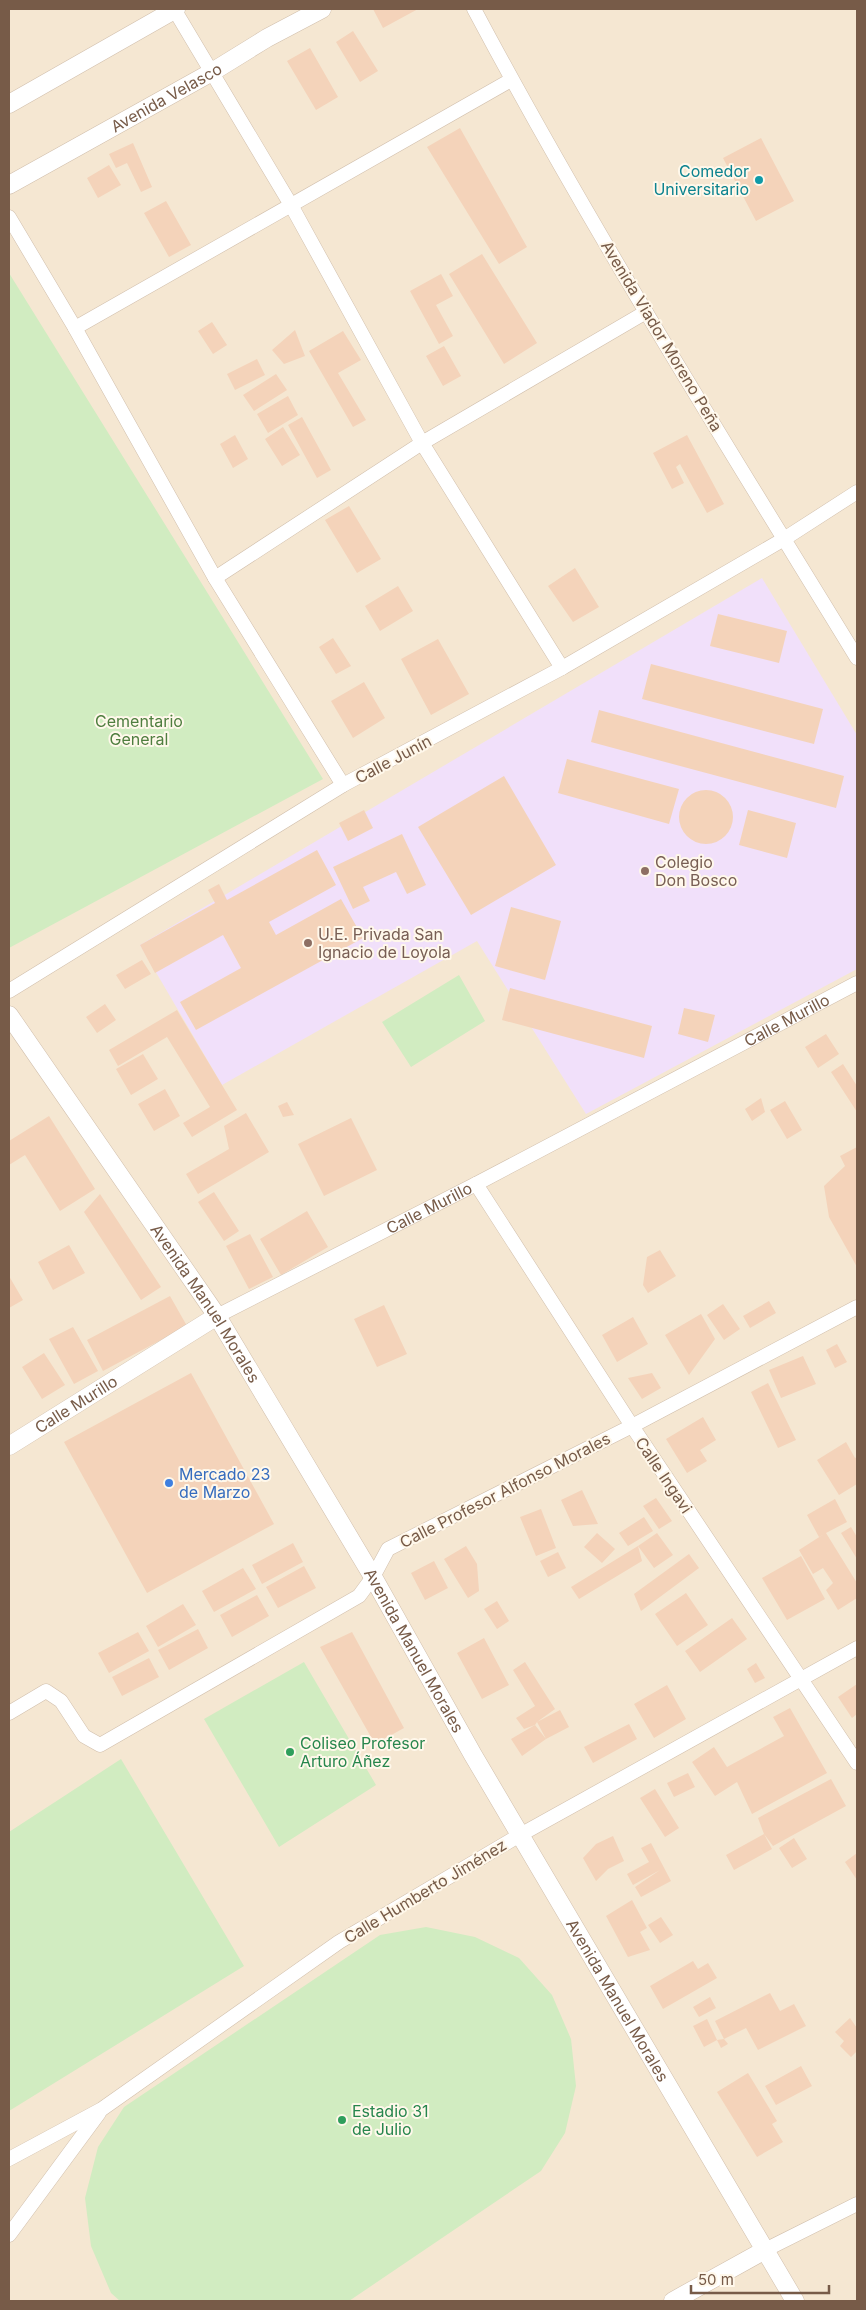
<svg xmlns="http://www.w3.org/2000/svg" width="866" height="2310" font-family="Inter,sans-serif">
  <style>
    .residential { fill: #f5e7d2 }
    .education { fill: #f1e0fa }
    .green { fill: #d1ecc1 }
    .building { fill: #f4d3ba; fill-rule: evenodd }
    .lines { fill: none; stroke-linecap: round; stroke-linejoin: round }
    .minor-casing { stroke: #d1bfac; stroke-width: 15 }
    .tertiary-casing { stroke: #d1bfac; stroke-width: 19 }
    .minor { stroke: #fff; stroke-width: 14 }
    .tertiary { stroke: #fff; stroke-width: 18 }
    .culture-dot { fill: #0f9aa8; stroke: #fff8eb; stroke-width: 2 }
    .education-dot { fill: #8d6e63; stroke: #fff8eb; stroke-width: 2 }
    .shop-dot { fill: #3f7fe0; stroke: #fff8eb; stroke-width: 2 }
    .leisure-dot { fill: #2e9e5b; stroke: #fff8eb; stroke-width: 2 }
    .labels { text-anchor: middle; dominant-baseline: central; stroke-width: 4; stroke-linejoin: round; paint-order: stroke }
    .street-label { font-size: 16px; fill: #775b48; stroke: #fff8eb }
    .culture-label { font-size: 16px; fill: #0d838f; stroke: #fff8eb; text-anchor: end }
    .park-label { font-size: 16px; fill: #4f7e3f; stroke: #fff8eb }
    .education-label { font-size: 16px; fill: #785e54; stroke: #fff8eb; text-anchor: start }
    .shop-label { font-size: 16px; fill: #366cbe; stroke: #fff8eb; text-anchor: start }
    .leisure-label { font-size: 16px; fill: #27864d; stroke: #fff8eb; text-anchor: start }
  </style>
  <rect width="100%" height="100%" fill="#fdf4e4"/>
  <path class="residential" d="M9 9H857V2301H9Z"/>
  <path class="education" d="M762 578 857 735V969L586 1114 477 941 222 1085 140 945Z"/>
  <path class="green" d="M9 273 323 779 9 948Z
    M459 975 485 1021 411 1067 382 1022Z
    M304 1662 376 1785 279 1847 204 1719Z
    M121 1759 244 1966 9 2111V1832Z
    M426 1927 475 1937 519 1958 552 1995 571 2039 576 2086 565 2133 541 2171 349 2301H120L111 2293 91 2246 85 2198 98 2147 124 2107 380 1935Z"/>
  <path class="building" d="M373 9H418L383 28Z
    M353 31 378 71 360 82 336 42Z
    M310 48 338 97 316 110 287 61Z
    M460 128 527 247 499 264 427 147Z
    M761 138 794 201 756 221 723 158Z
    M133 143 152 187 141 192 127 163 116 168 109 154Z
    M109 165 121 185 98 198 87 178Z
    M166 201 191 245 169 257 144 213Z
    M482 254 537 343 504 364 449 274Z
    M441 274 453 296 436 305 453 336 439 344 410 291Z
    M212 322 227 345 213 354 198 331Z
    M295 330 305 356 284 364 272 350Z
    M343 331 361 360 338 373 366 420 353 427 309 351Z
    M444 346 461 376 443 386 426 356Z
    M257 359 265 375 235 390 227 374Z
    M276 374 287 390 254 411 243 395Z
    M288 396 298 415 268 433 257 414Z
    M302 417 331 470 317 478 288 425Z
    M283 427 300 455 282 466 265 439Z
    M235 435 248 459 233 468 220 444Z
    M687 435 724 504 707 513 680 464 676 467 684 483 672 489 653 453Z
    M349 506 381 559 357 573 325 520Z
    M575 568 599 607 573 622 548 586Z
    M398 586 413 611 380 631 365 606Z
    M718 614 787 631 779 663 710 646Z
    M333 638 351 666 336 674 319 647Z
    M438 639 469 694 431 715 401 659Z
    M651 664 823 709 814 744 642 699Z
    M364 682 385 718 353 738 331 701Z
    M599 710 844 776 836 808 591 742Z
    M567 759 679 789 669 824 558 793Z
    M504 776 556 865 471 915 418 827Z
    M679 817a27 27 0 1 1 54 0a27 27 0 1 1-54 0Z
    M364 810 373 828 348 841 339 823Z
    M748 810 796 823 787 858 739 845Z
    M402 834 426 885 407 894 396 872 363 887 370 901 353 909 333 867Z
    M317 850 336 885 269 922 276 935 341 899 363 938 196 1030 180 1002 241 968 223 935 155 973 140 945 215 903 208 890 219 884 227 900Z
    M511 907 561 921 545 980 495 966Z
    M142 960 151 974 125 989 116 975Z
    M510 988 652 1026 644 1058 502 1020Z
    M105 1004 116 1020 97 1033 86 1017Z
    M684 1008 715 1015 708 1042 678 1034Z
    M177 1010 237 1110 192 1137 183 1123 210 1107 167 1037 118 1066 109 1050Z
    M826 1034 839 1054 818 1068 805 1047Z
    M143 1054 158 1079 131 1095 116 1069Z
    M843 1064 857 1086V1112L831 1072Z
    M165 1089 180 1116 154 1131 138 1104Z
    M761 1098 765 1112 752 1121 745 1109Z
    M785 1101 802 1130 787 1139 770 1110Z
    M287 1102 294 1115 283 1117 278 1106Z
    M246 1113 269 1152 198 1194 186 1174 229 1149 224 1126Z
    M49 1116 95 1189 60 1211 25 1155 9 1165V1141Z
    M351 1118 377 1170 324 1196 298 1144Z
    M857 1147V1267L829 1217 824 1186 845 1166 840 1156Z
    M214 1192 239 1231 224 1241 198 1202Z
    M100 1194 161 1287 141 1300 84 1212Z
    M307 1211 328 1247 281 1275 260 1239Z
    M250 1234 273 1277 249 1289 226 1246Z
    M69 1245 85 1273 53 1290 38 1262Z
    M660 1250 676 1276 648 1293 643 1285 647 1257Z
    M9 1276 23 1300 9 1308Z
    M170 1296 187 1326 103 1371 87 1340Z
    M769 1301 776 1313 750 1328 743 1316Z
    M723 1304 740 1329 724 1340 707 1315Z
    M384 1305 407 1354 377 1367 354 1319Z
    M701 1314 715 1339 689 1375 665 1335Z
    M633 1317 648 1344 617 1362 602 1335Z
    M73 1327 98 1371 74 1384 49 1339Z
    M837 1344 847 1362 835 1368 826 1350Z
    M44 1353 65 1385 42 1399 22 1367Z
    M803 1356 816 1384 781 1398 769 1370Z
    M191 1373 274 1524 147 1593 64 1442Z
    M652 1373 661 1388 642 1399 628 1378Z
    M768 1383 796 1440 778 1448 751 1392Z
    M703 1417 716 1440 700 1450 707 1461 687 1473 666 1439Z
    M846 1442 855 1458 857 1457V1484L839 1495 817 1460Z
    M582 1490 598 1524 573 1526 561 1500Z
    M656 1498 672 1521 659 1529 643 1506Z
    M835 1499 847 1522 826 1533 857 1583V1598L838 1610 826 1590 833 1583 823 1568 813 1574 799 1550 824 1534 819 1537 807 1515Z
    M541 1509 556 1548 536 1556 520 1517Z
    M644 1517 653 1531 628 1546 619 1533Z
    M851 1527 857 1537V1559L841 1533Z
    M597 1533 615 1549 602 1563 584 1547Z
    M657 1533 673 1555 654 1568 638 1546Z
    M293 1543 303 1562 262 1584 252 1565Z
    M466 1546 477 1564 479 1591 468 1598 444 1559Z
    M638 1546 642 1561 579 1599 571 1587Z
    M558 1552 566 1568 548 1577 540 1561Z
    M689 1554 699 1568 641 1611 634 1594Z
    M801 1556 825 1599 787 1620 762 1578Z
    M434 1561 448 1588 425 1600 411 1573Z
    M304 1566 316 1588 278 1608 266 1587Z
    M243 1568 256 1589 214 1612 202 1591Z
    M686 1593 708 1625 677 1646 655 1614Z
    M257 1595 269 1616 232 1637 220 1615Z
    M497 1601 509 1621 497 1629 484 1609Z
    M183 1604 196 1625 158 1647 146 1626Z
    M732 1618 747 1639 700 1672 685 1651Z
    M198 1629 208 1648 169 1670 158 1650Z
    M138 1632 149 1651 109 1673 98 1653Z
    M352 1632 404 1728 375 1744 320 1647Z
    M484 1638 509 1685 482 1699 457 1653Z
    M149 1658 159 1677 122 1696 112 1677Z
    M525 1662 555 1709 537 1722 560 1710 569 1727 546 1739 522 1756 511 1739 535 1725 524 1729 516 1718 535 1706 513 1670ZM537 1722 546 1739 535 1725Z
    M756 1663 765 1678 755 1683 747 1669Z
    M857 1684V1714L852 1718 838 1697Z
    M667 1685 686 1719 654 1738 634 1704Z
    M790 1708 827 1773 752 1814 737 1782 715 1796 692 1762 714 1747 727 1767 784 1736 773 1717Z
    M629 1724 637 1739 593 1763 584 1747Z
    M688 1773 695 1787 674 1797 667 1783Z
    M831 1779 846 1806 773 1846 764 1834 772 1849 734 1870 726 1855 764 1834 758 1818Z
    M655 1789 679 1828 665 1837 640 1798Z
    M613 1836 624 1861 608 1869 596 1881 583 1858 596 1844Z
    M794 1838 807 1859 792 1868 779 1848Z
    M651 1843 671 1881 641 1897 635 1887 660 1870 633 1885 627 1874 649 1862 641 1848Z
    M857 1853V1880L845 1862Z
    M632 1900 647 1928 640 1932 650 1950 628 1957 606 1916Z
    M661 1917 673 1935 660 1943 648 1925Z
    M693 1961 698 1969 708 1963 717 1978 663 2009 650 1986Z
    M770 1993 780 2011 794 2004 806 2026 758 2050 746 2028 724 2039 715 2021Z
    M710 1997 716 2008 699 2017 693 2007Z
    M850 2018 857 2028V2051L851 2057 840 2046 844 2041 835 2032Z
    M707 2019 717 2040 704 2047 693 2026Z
    M724 2039 728 2044 721 2048 717 2040Z
    M801 2066 812 2086 776 2105 765 2086Z
    M748 2073 777 2121 772 2124 783 2142 757 2157 717 2092Z"/>
  <g class="lines">
    <defs>
      <g id="minor">
        <path d="M174 9 291 205 422 443 562 668"/>
        <path d="M474 9C592 231 726 444 857 658"/>
        <path d="M9 217 75 328 215 578 343 785"/>
        <path d="M75 328 511 80"/>
        <path d="M215 578 422 443 646 312"/>
        <path d="M9 991 343 785 562 668 784 539 857 492"/>
        <path d="M476 1184 632 1426 857 1763"/>
        <path id="s1" d="M217 1316 476 1184 857 983"/>
        <path d="M9 1713 46 1691 61 1701 84 1736 100 1745 359 1596 373 1577 388 1549 632 1426 857 1307"/>
        <path d="M9 2159 102 2109 339 1942 520 1835 857 1648"/>
        <path d="M9 2235 99 2113"/>
        <path d="M765 2250 857 2204"/>
      </g>
      <g id="tertiary">
        <path d="M9 104 176 9"/>
        <path id="s2" d="M9 185 212 72 267 38 322 9"/>
        <path id="s3" d="M9 1015 217 1316 373 1577 473 1755 795 2301"/>
        <path id="s4" d="M9 1446 217 1316"/>
        <path d="M673 2301 765 2250"/>
      </g>
    </defs>
    <use href="#minor" class="minor-casing"/>
    <use href="#tertiary" class="tertiary-casing"/>
    <use href="#minor" class="minor"/>
    <use href="#tertiary" class="tertiary"/>
  </g>
  <circle class="culture-dot" cx="759" cy="180" r="5"/>
  <g class="education-dot">
    <circle cx="645" cy="871" r="5"/>
    <circle cx="308" cy="943" r="5"/>
  </g>
  <circle class="shop-dot" cx="169" cy="1483" r="5"/>
  <g class="leisure-dot">
    <circle cx="290" cy="1752" r="5"/>
    <circle cx="342" cy="2120" r="5"/>
  </g>
  <g class="labels">
    <g class="street-label">
      <text stroke="none"><textPath href="#s2" startOffset="180">Avenida Velasco</textPath></text>
      <text transform="translate(662 336) rotate(59)">Avenida Viador Moreno Peña</text>
      <text transform="translate(393 759) rotate(-28)">Calle Junín</text>
      <text stroke="none"><textPath href="#s1" startOffset="642">Calle Murillo</textPath></text>
      <text stroke="none"><textPath href="#s1" startOffset="238">Calle Murillo</textPath></text>
      <text stroke="none"><textPath href="#s3" startOffset="349">Avenida Manuel Morales</textPath></text>
      <text stroke="none"><textPath href="#s4" startOffset="79">Calle Murillo</textPath></text>
      <text transform="translate(664 1475) rotate(56)">Calle Ingavi</text>
      <text transform="translate(505 1490) rotate(-27)">Calle Profesor Alfonso Morales</text>
      <text stroke="none"><textPath href="#s3" startOffset="754">Avenida Manuel Morales</textPath></text>
      <text transform="translate(425 1891) rotate(-31)">Calle Humberto Jiménez</text>
      <text stroke="none"><textPath href="#s3" startOffset="1159">Avenida Manuel Morales</textPath></text>
    </g>
    <g class="culture-label">
      <text x="749" y="171">Comedor<tspan x="749" dy="18">Universitario</tspan></text>
    </g>
    <g class="park-label">
      <text x="139" y="721">Cementario<tspan x="139" dy="18">General</tspan></text>
    </g>
    <g class="education-label">
      <text x="655" y="862">Colegio<tspan x="655" dy="18">Don Bosco</tspan></text>
      <text x="318" y="934">U.E. Privada San<tspan x="318" dy="18">Ignacio de Loyola</tspan></text>
    </g>
    <g class="shop-label">
      <text x="179" y="1474">Mercado 23<tspan x="179" dy="18">de Marzo</tspan></text>
    </g>
    <g class="leisure-label">
      <text x="300" y="1743">Coliseo Profesor<tspan x="300" dy="18">Arturo Áñez</tspan></text>
      <text x="352" y="2111">Estadio 31<tspan x="352" dy="18">de Julio</tspan></text>
    </g>
  </g>
  <rect width="866" height="2310" fill="none" stroke="#775b48" stroke-width="20"/>
  <path d="M691 2285v8h138v-8" fill="none" stroke="#775b48" stroke-width="2.5"/>
  <text x="698" y="2285" font-size="15" fill="#775b48" stroke="#fff8eb" stroke-width="4" paint-order="stroke">50 m</text>
</svg>
